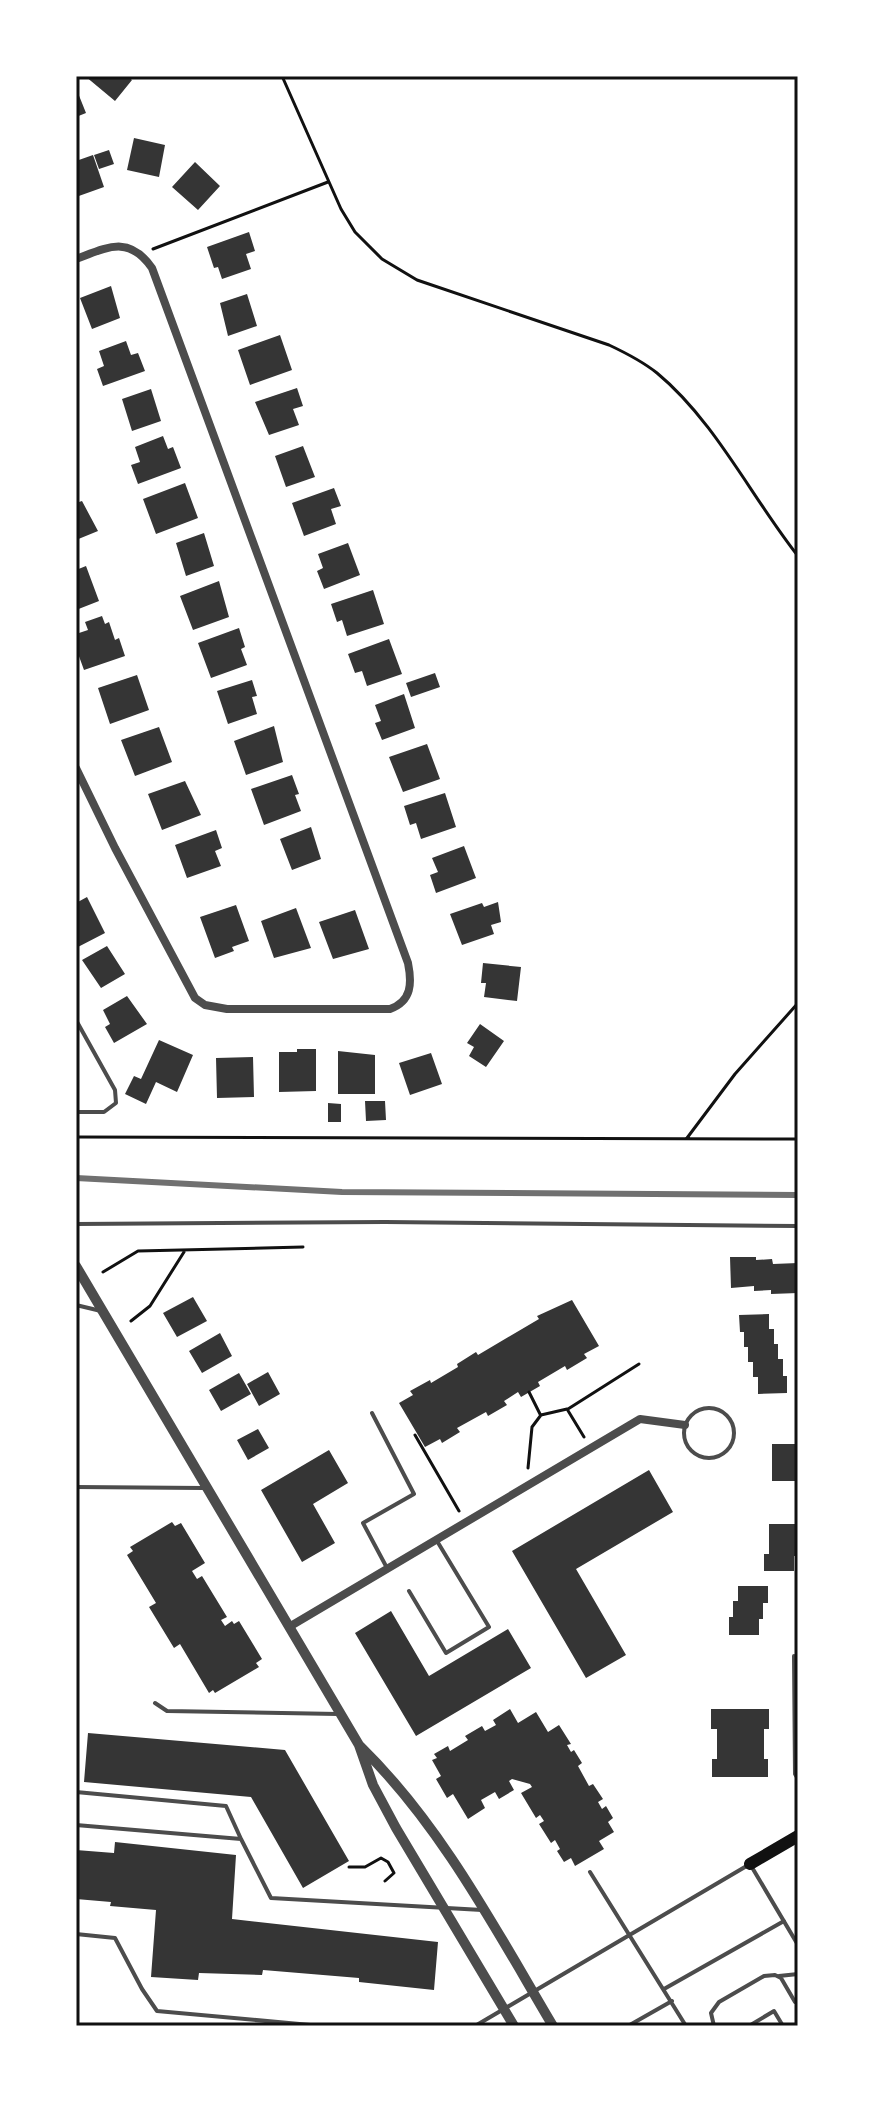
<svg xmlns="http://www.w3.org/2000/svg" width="874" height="2102" font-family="Montserrat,sans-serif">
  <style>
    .building { fill: #353535 }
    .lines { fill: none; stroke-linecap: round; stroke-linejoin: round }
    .path { stroke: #111; stroke-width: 3 }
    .service { stroke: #4c4c4c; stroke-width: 4 }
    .minor { stroke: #4c4c4c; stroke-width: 8 }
    .tertiary { stroke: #4c4c4c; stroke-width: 10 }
    .primary { stroke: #111; stroke-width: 12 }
    .rail { stroke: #707070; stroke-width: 6 }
    .neatline { fill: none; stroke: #111; stroke-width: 3 }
  </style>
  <rect width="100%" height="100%" fill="#fff"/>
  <path class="building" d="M85 76H127L132 80 115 101Z
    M76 88 86 113 76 117Z
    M134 138 165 145 159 177 127 170Z
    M109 150 114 164 99 169 94 155Z
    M93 155 104 187 76 197V161Z
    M195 162 220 186 198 210 172 187Z
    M249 232 255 251 246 254 251 269 222 279 218 267 214 268 207 247Z
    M111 286 120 318 92 329 80 298Z
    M247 294 257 326 228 336 220 303Z
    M280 335 292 370 250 385 238 350Z
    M126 341 131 355 138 353 145 371 103 386 97 369 104 366 99 351Z
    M297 388 303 406 293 409 299 425 269 435 255 402Z
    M151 389 161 421 132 431 122 399Z
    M163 436 168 449 173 447 181 468 138 484 131 465 140 462 135 447Z
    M303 446 315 477 286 487 275 456Z
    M185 483 198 518 156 534 143 499Z
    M334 488 341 506 331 509 336 524 304 536 292 503Z
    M82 501 98 531 76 540V503Z
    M204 533 214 566 186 576 176 543Z
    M348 543 360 575 324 589 317 571 323 568 318 554Z
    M86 566 99 601 76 610V570Z
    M219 581 229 617 193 630 180 596Z
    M373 590 384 624 347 636 342 620 337 622 331 604Z
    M102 616 105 624 109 622 115 640 119 638 125 656 84 670 76 648V634L88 630 85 622Z
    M239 628 245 647 241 649 247 665 211 678 198 643Z
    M389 639 402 674 367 686 362 671 355 673 348 654Z
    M435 673 440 687 411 697 406 683Z
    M137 675 149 710 110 724 98 688Z
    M252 680 257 696 252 697 257 714 228 724 217 691Z
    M404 694 415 728 382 740 375 723 381 721 375 705Z
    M274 726 283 762 246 775 234 741Z
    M159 727 172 762 135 776 121 740Z
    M427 744 440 779 403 792 389 757Z
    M292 775 299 794 295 795 301 811 264 825 251 789Z
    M185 781 201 815 162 830 148 794Z
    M445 793 456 827 421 839 416 823 410 825 404 806Z
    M311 827 321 859 292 870 280 839Z
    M216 830 222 848 215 851 221 866 187 878 175 845Z
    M464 846 476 878 436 893 430 875 438 872 432 858Z
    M87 897 105 933 76 948V903Z
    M498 902 501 922 491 925 494 934 462 945 450 914 482 903 484 907Z
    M236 905 249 941 232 947 234 951 215 958 200 917Z
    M296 908 311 948 274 958 261 921Z
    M355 910 369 949 333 959 319 922Z
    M107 946 125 974 101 988 82 960Z
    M483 963 521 967 517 1001 484 997 486 983H481Z
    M127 996 147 1024 114 1043 105 1027 110 1024 103 1010Z
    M480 1024 504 1041 486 1067 469 1056 474 1047 467 1043Z
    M159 1040 193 1055 177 1092 156 1082 146 1104 125 1094 134 1076 141 1079Z
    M297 1049H316V1091L279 1092V1052H297Z
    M338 1051 375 1055V1094H338Z
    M431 1053 442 1084 410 1095 399 1063Z
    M253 1057 254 1097 217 1098 216 1058Z
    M365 1101H385L386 1120 366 1121Z
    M328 1103 341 1104V1122H328Z
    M730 1257H756V1260L772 1259 773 1264 798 1263V1293L771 1294V1290L754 1291V1286L731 1288Z
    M193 1297 207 1321 177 1337 163 1313Z
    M572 1300 599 1346 584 1354 587 1358 567 1370 565 1366 538 1382 540 1386 521 1397 518 1392 504 1401 507 1405 488 1416 486 1412 457 1428 460 1432 442 1443 440 1439 425 1447 399 1403 413 1395 410 1391 430 1380 431 1383 458 1367 457 1364 476 1352 478 1355 539 1319 537 1316Z
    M769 1314V1329H774V1344H778V1359H783V1376H787V1393L758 1394V1377H753V1362H748V1347H744V1332H740L739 1315Z
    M220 1333 232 1356 202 1373 189 1351Z
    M268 1372 280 1394 259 1406 247 1384Z
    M239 1373 251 1394 221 1411 209 1390Z
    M258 1429 269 1448 248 1460 237 1440Z
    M772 1444H798V1481H772Z
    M329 1450 348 1483 313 1504 335 1543 302 1562 261 1490Z
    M649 1470 673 1512 576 1569 626 1655 586 1678 512 1551Z
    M172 1522 175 1526 181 1523 205 1563 192 1571 197 1579 202 1576 227 1617 221 1620 225 1626 232 1621 234 1624 239 1621 262 1659 256 1663 259 1667 215 1693 213 1690 209 1693 180 1644 174 1648 149 1607 156 1603 127 1555 133 1551 130 1547Z
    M769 1524H798V1556H794V1571H764V1554H769Z
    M76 1530H79V1578H76Z
    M738 1586H768V1603H763V1619H759V1635H729V1617H733V1601H738Z
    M391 1611 429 1676 508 1629 531 1668 416 1736 355 1633Z
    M510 1709 518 1723 536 1712 548 1732 559 1725 571 1744 567 1745 571 1752 574 1750 582 1763 578 1766 589 1786 593 1784 603 1799 598 1802 602 1809 606 1806 613 1818 608 1822 614 1832 599 1841 604 1849 575 1866 571 1858 564 1862 557 1851 560 1849 555 1840 551 1843 539 1824 544 1821 540 1815 536 1818 521 1793 532 1787 530 1784 512 1779 509 1781 514 1790 499 1799 495 1792 481 1800 485 1808 468 1819 453 1794 447 1798 436 1779 441 1776 432 1760 437 1758 434 1754 448 1746 450 1751 468 1740 465 1736 482 1726 485 1731 496 1725 493 1720Z
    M711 1709H769V1729H764V1759H768V1777H712V1759H717V1729H711Z
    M88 1733 285 1750 349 1861 303 1888 251 1797 84 1782Z
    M115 1842 236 1855 232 1919 438 1942 434 1990 359 1982V1978L263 1970 262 1975 199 1973 198 1980 151 1977 156 1910 110 1906 111 1902 76 1899V1850L114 1853Z"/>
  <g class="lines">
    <path class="path" d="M282 76 341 209 355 232 382 259 417 280 609 345C626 353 642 361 657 373 715 421 752 498 798 556
      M153 249 328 182
      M76 1137 798 1139
      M687 1138 735 1074 798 1003
      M103 1272 138 1251 303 1247
      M131 1321 150 1306 184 1252
      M529 1392 540 1414
      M568 1409 639 1364
      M415 1435 459 1511
      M528 1468 532 1427 541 1415 567 1409 584 1437
      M349 1867H365L381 1858 388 1862 394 1873 385 1881"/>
    <path class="service" d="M76 1020 115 1090 116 1103 104 1112H76
      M76 1224 385 1222 798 1226
      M76 1305 101 1311
      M684 1433a25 25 0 1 1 50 0a25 25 0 1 1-50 0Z
      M372 1413 414 1494 363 1523 387 1568
      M76 1487 203 1488
      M409 1591 446 1653 489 1627 437 1541
      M794 1656 795 1774 798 1779
      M155 1703 167 1711 338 1714
      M76 1792 226 1806 241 1839 76 1825
      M241 1839 271 1898 482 1910
      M590 1872 686 2026
      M76 1934 115 1938 142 1989 157 2011 321 2026
      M779 1976 798 1974
      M664 1989 784 1921
      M475 2026 750 1864 798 1945
      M628 2026 672 2001
      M714 2026 711 2013 719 2002 764 1976 775 1975 781 1978 795 2002
      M749 2026 774 2011 783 2026"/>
    <path class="minor" d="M76 259C108 247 129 235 152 268L408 963C412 983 412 1001 390 1009H227L205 1005 195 998 115 848 76 768
      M289 1627 640 1419 685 1425"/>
    <path class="tertiary" d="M76 1266 359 1745 373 1785 396 1828 514 2026
      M360 1746C441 1825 496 1930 553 2026"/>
    <path class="primary" d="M750 1864 798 1836"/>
    <path class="rail" d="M76 1178 342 1192 798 1195"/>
  </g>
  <rect width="874" height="2102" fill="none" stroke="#ffffff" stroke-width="156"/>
  <rect x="78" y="78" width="718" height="1946" class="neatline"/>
</svg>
